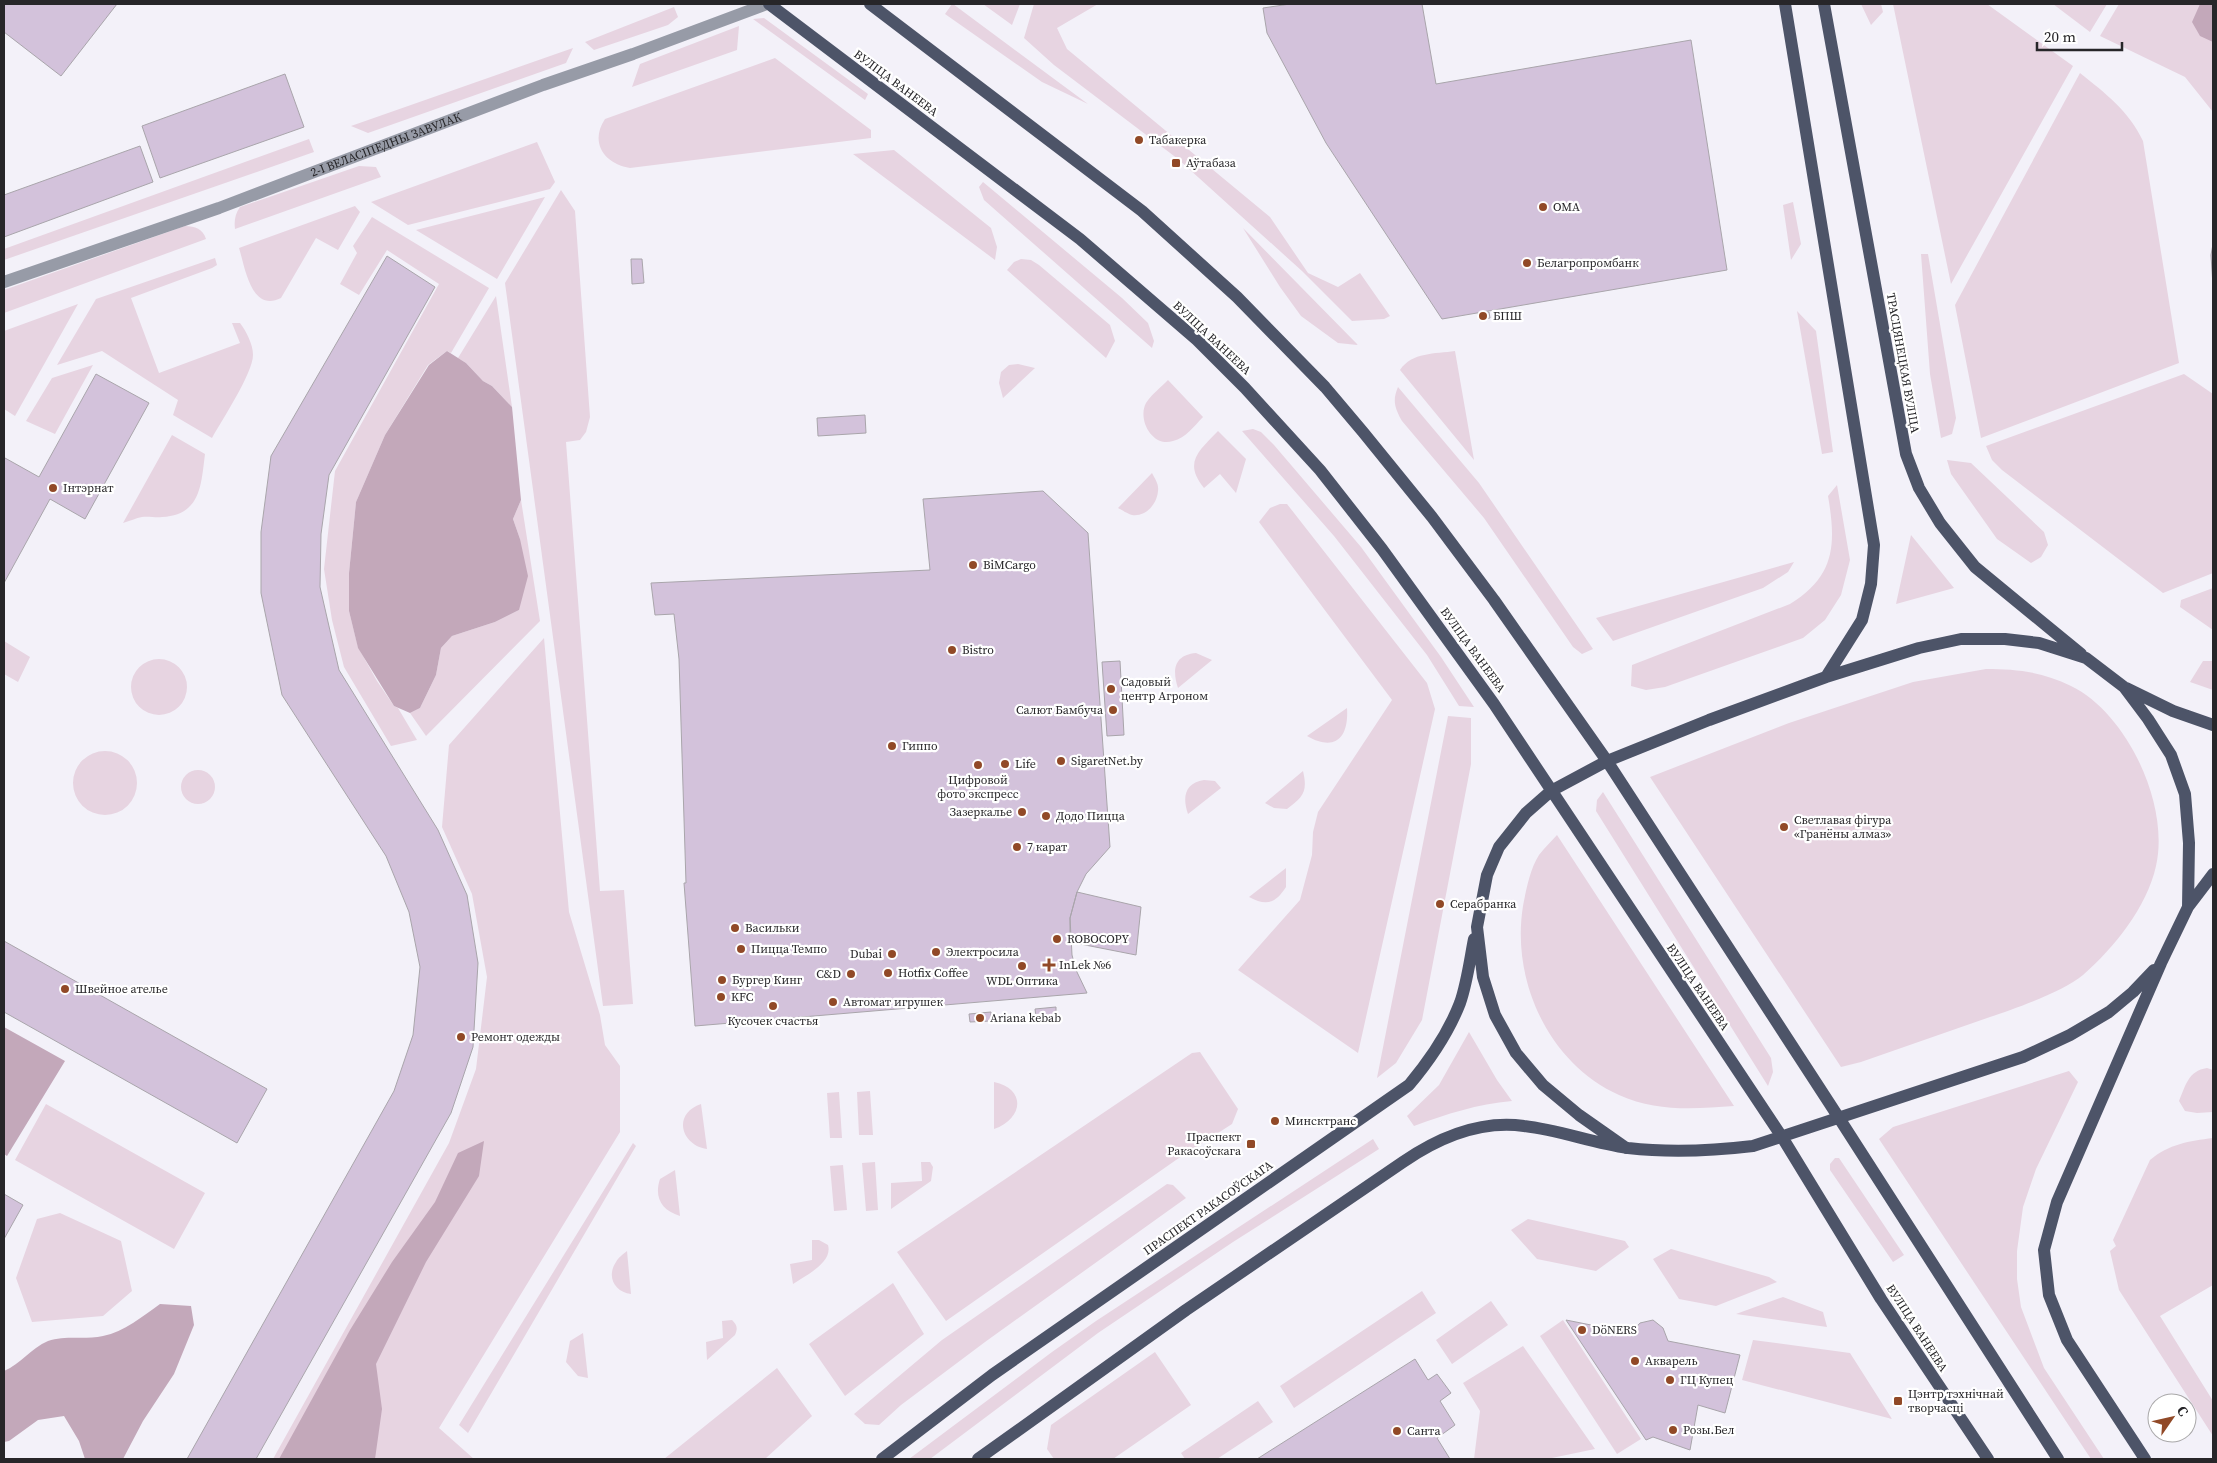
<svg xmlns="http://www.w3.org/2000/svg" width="2217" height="1463" font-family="'Source Serif 4',serif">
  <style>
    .green { fill: #e7d4e1 }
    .forest { fill: #c3a8ba }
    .building { fill: #d3c2db; stroke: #a9a5ab }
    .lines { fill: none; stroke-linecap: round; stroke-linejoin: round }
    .minor { stroke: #979ba7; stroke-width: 12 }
    .major { stroke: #4d5468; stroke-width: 12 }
    .poi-dot { fill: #914927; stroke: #fff; stroke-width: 2 }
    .labels { text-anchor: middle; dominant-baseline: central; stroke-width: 4.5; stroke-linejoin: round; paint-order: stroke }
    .street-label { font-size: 12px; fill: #272629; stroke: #fff }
    .poi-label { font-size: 12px; fill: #272629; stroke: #fff; text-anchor: start }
  </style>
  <rect width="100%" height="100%" fill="#f3f1f9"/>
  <path class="green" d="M952 4H953L1088 104 1042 82 945 14Z
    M983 4H1020L1012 25Z
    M1034 4H1098L1057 28 1067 49 1270 217 1308 273 1338 287 1360 273 1390 316 1384 319 1352 321 1302 271 1178 159 1054 65 1024 38Z
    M1861 4H1881L1883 12 1871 25Z
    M1893 4H1987L2073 66 1951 284Z
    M2053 4H2107L2090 32Z
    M2119 4H2213V112L2185 77 2100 36Z
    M674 7 678 17 668 25 594 50 585 42Z
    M764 18 868 94 865 100 753 19Z
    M739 26 737 50 632 87 640 64Z
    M573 48 566 63 368 133 351 126Z
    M775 58 871 130V138L630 168C605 164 589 143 605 119Z
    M2080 73C2105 93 2129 111 2143 141L2179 363 1981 438 1955 305Z
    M309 139 314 152 4 260V249Z
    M537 142 555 182 550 189 408 225 371 202Z
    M894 150 991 228 997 247 995 260 853 154Z
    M359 166 376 167 381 177 235 229C234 221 235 214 240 207Z
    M983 182 1122 298 1148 323 1154 341 1152 348 984 200 979 187Z
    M561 190 575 211 590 417 586 432 580 440 566 442 600 891 624 890 633 1004 603 1006 505 283Z
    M545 197 497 279 416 230Z
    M1793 202 1801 244 1791 260 1783 205Z
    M355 206 360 212 338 250 316 238 281 298C251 313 245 267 239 248Z
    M372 217 489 288 451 353 447 351 428 365 385 435 356 502 349 573V611L358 647 377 681 394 706 398 708 417 740 391 746 344 667 332 620 324 569 335 471 439 284 387 250 359 295 340 284 357 253 353 246Z
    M185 226C195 226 203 229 206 239L4 313V290Z
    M1243 228 1358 345 1338 343 1301 316 1280 287Z
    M1921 254H1928L1956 418 1952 434 1941 438 1930 374Z
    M215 258 217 265 212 268 131 298 159 373 240 343 232 323H240C246 331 253 344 253 355 253 373 222 420 212 438L173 415 178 400 102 351 57 365 96 299Z
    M1021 259 1031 260 1039 265 1110 325 1115 341 1106 358 1007 270 1014 262Z
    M496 296 512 407 492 386 483 381 466 363 458 358Z
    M78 304 15 416 4 409V331Z
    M1797 311 1816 331 1833 452 1822 454Z
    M1455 351 1474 460 1400 370C1412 352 1435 354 1455 351Z
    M1018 364 1035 368 1003 398 999 383 1001 372 1009 365Z
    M93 365 55 434 26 421 52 378Z
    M2184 374 2213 394V573L2163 593 2002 470 1992 460 1986 446Z
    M1168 380 1203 417C1194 426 1186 438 1173 441 1153 448 1137 420 1146 403 1151 395 1161 387 1168 380Z
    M1398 387 1479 483 1593 649 1582 654 1573 647 1484 518 1402 421C1395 408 1392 401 1398 387Z
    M1253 429 1261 432 1274 445 1361 547 1441 657 1474 707 1459 706 1427 655 1334 536 1242 431Z
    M1218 431 1246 459 1236 493 1220 474 1204 488C1183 462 1199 451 1218 431Z
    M172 435 205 454C201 485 201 515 162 517 156 518 149 516 142 517 136 518 130 521 123 523Z
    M1947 460 1971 463 2044 532 2048 545 2041 557 2031 563 1997 539 1951 474Z
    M1152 473C1155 479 1159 484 1158 491 1157 504 1146 517 1132 515 1128 514 1122 510 1118 508Z
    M1837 485 1850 560 1841 595 1825 620 1803 638 1665 687 1646 690 1631 686 1632 665 1790 604C1836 576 1836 543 1828 496Z
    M521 500 540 621 426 736 410 713 420 708 436 675 441 648 452 636 495 622 519 610 520 539 513 519Z
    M1280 504H1287L1427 683 1435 709 1358 1053 1238 970 1300 900 1312 855 1313 832 1318 812 1392 700 1259 522 1270 508Z
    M1911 535 1954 588 1896 604Z
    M1794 562 1788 572 1763 588 1613 641 1596 618Z
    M2213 588V630L2180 607 2181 600Z
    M544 638 569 912 600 1015 605 1045 620 1066V1132L439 1428 474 1459H273L449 1143 476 1069 487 977 472 894 442 827 449 745Z
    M4 641 30 657 18 682 4 674Z
    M1196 653 1212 660 1178 688C1172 670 1174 655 1196 653Z
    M131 687a28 28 0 1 1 56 0a28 28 0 1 1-56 0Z
    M2203 661H2213V690L2190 682Z
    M1986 669C2017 669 2043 672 2071 686 2127 713 2170 805 2156 866 2147 907 2114 948 2083 975 2063 992 2016 1008 1990 1017 1947 1032 1904 1047 1861 1062L1841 1067 1650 777 1789 723 1913 682Z
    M1347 708C1349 738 1335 752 1307 736Z
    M1448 716 1471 718V764L1422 1020 1396 1063 1377 1078Z
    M73 783a32 32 0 1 1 64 0a32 32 0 1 1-64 0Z
    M181 787a17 17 0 1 1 34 0a17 17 0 1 1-34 0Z
    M1303 771C1308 792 1303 797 1287 809L1274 808 1265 803Z
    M1204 780 1215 781 1221 788 1188 814C1182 797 1185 783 1204 780Z
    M1603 792 1771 1058 1773 1072 1768 1086 1596 811 1597 800Z
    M1557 835 1734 1106C1695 1109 1656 1112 1619 1095 1548 1063 1511 980 1523 906 1526 890 1530 869 1539 855 1544 848 1551 842 1557 835Z
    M1286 868V887C1275 904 1266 906 1249 897Z
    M1469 1032 1497 1080 1512 1101C1477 1104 1447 1114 1414 1126L1407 1116 1439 1085Z
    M1200 1052 1238 1109 1232 1124 1176 1160 946 1321 897 1252 1192 1053Z
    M2207 1068 2213 1070V1112L2197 1113 2185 1111 2179 1101C2186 1085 2188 1071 2207 1068Z
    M2069 1071 2078 1082 2036 1169 2023 1207 2017 1251V1279L2021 1307 2044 1368 2104 1459H2091L1879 1139 1893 1127Z
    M994 1082C1027 1089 1023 1119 994 1129Z
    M870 1091 873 1135H859L857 1092Z
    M839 1092 842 1138H830L827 1093Z
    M46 1104 205 1193 174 1249 15 1160Z
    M701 1104 707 1149C681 1145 672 1114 701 1104Z
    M2213 1138V1285L2160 1316 2213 1401V1436L2119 1290 2110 1251 2116 1246 2113 1240 2150 1160C2169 1144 2189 1141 2213 1138Z
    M1373 1139 1379 1149 1233 1242 1098 1333 930 1459H909L1052 1352 1096 1321Z
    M633 1143 636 1146 468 1433 459 1425Z
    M1835 1158H1839L1904 1255 1893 1262 1830 1170V1164Z
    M875 1162 878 1210 866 1211 862 1163Z
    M921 1162H930L933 1167 931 1181 891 1209V1183L922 1181Z
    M843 1165 847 1210 834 1211 830 1166Z
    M675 1170 680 1216C661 1210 654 1197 660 1179Z
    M1167 1184 1173 1185 1186 1198 985 1342 901 1405 879 1425 865 1424 854 1414 942 1340Z
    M60 1213 121 1241 132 1291 103 1316 32 1322 16 1278 37 1219Z
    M1528 1219 1625 1241 1629 1247 1596 1271 1537 1259 1511 1230Z
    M812 1240H819L828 1245C833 1263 806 1275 793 1284L790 1264 812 1260Z
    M1671 1249 1769 1277 1777 1282 1716 1306 1679 1299 1653 1259Z
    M627 1251 631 1294C615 1292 606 1277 616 1262 618 1258 623 1254 627 1251Z
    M893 1283 924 1334 845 1396 809 1344Z
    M1422 1291 1436 1313 1294 1408 1280 1386Z
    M1783 1297 1823 1312 1827 1327 1736 1314Z
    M1491 1301 1508 1325 1452 1364 1436 1340Z
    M732 1320C737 1325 738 1328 735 1335L707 1360 706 1342 723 1338 722 1321Z
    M1563 1320 1641 1439 1617 1454 1540 1336Z
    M583 1333 588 1378 578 1376 566 1362 570 1341Z
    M1753 1340 1850 1353 1892 1419 1742 1380Z
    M1523 1346 1595 1449 1547 1459H1474L1480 1411 1463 1383Z
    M1155 1352 1191 1405 1113 1459H1054L1047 1449 1051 1425Z
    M777 1368 812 1416 765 1459H664Z
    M1258 1401 1273 1422 1217 1459H1185L1181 1453Z"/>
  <path class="forest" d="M2200 4H2213V42L2200 36 2192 22Z
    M447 351 466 363 483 381 492 386 512 407 521 500 513 519 520 539 528 576 519 610 495 622 452 636 441 648 436 675 420 708 410 713 394 706 358 648 349 611V573L356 502 385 435 429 365Z
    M4 1027 65 1061 7 1156 4 1154Z
    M484 1141 479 1176 426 1262 376 1364 382 1409 375 1459H279L350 1330 392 1262 435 1202 458 1153Z
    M160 1304 191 1306 194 1325 174 1374 143 1421 123 1459H85L79 1441 64 1416 38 1420 9 1441 4 1442V1371C21 1364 31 1348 48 1341 65 1335 85 1340 103 1336 124 1332 143 1316 160 1304Z"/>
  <path class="building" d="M4 4H117L61 76 4 32Z
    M1290 4H1422L1436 84 1691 40 1727 270 1442 319 1326 143 1267 33 1263 8Z
    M285 74 304 127 160 178 142 126Z
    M140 146 153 182 4 237V195Z
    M2213 244V286L2211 255Z
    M387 256 435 287 329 475 321 534 320 587 339 670 438 830 467 895 478 963 473 1047 451 1113 256 1459H187L394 1091 413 1035 420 967 409 912 386 856 282 695 261 593V532L271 456Z
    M631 259H642L644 283 632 284Z
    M1489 312 1490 318 1479 320 1478 313Z
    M96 374 149 403 85 519 50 499 4 583V460L5 458 39 477Z
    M865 415 866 433 818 436 817 418Z
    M1043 491 1088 533 1110 847 1086 874 1077 892 1070 918 1072 955 1076 970 1087 993 695 1026 684 883H686L679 659 674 614 655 615 651 583 930 570 923 499Z
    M1120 661 1124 735 1107 736 1102 662Z
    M1077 892 1141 907 1136 955 1070 942V918Z
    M4 941 267 1089 237 1143 4 1012Z
    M1056 1007V1015L1036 1017 1035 1009Z
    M991 1012V1021L970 1022 969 1014Z
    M4 1194 23 1205 4 1239Z
    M1566 1320 1631 1333 1640 1323 1653 1320 1663 1328 1668 1341 1740 1355 1725 1413 1698 1405 1690 1450 1653 1437 1646 1440Z
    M1415 1359 1428 1380 1437 1374 1451 1393 1440 1401 1455 1425 1437 1438 1450 1459H1257Z"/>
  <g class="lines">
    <path class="minor" id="s1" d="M4 282 219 208 543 85 633 54 767 4"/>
    <path class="major" d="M769 4 1080 239 1197 340 1245 388 1320 470 1382 549 1494 704 1782 1137 1881 1299 1988 1459
      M870 4 1142 211 1237 297 1325 387 1363 432 1432 517 1494 600 1607 761 1839 1118 2058 1459
      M1785 4 1874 545 1871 584 1862 620 1826 677
      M1824 4 1906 454 1919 488 1940 523 1975 567 2081 654
      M2126 688 2173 711 2213 725
      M2188 907 2213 874
      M1626 1148 1579 1115 1543 1085 1516 1053 1495 1015 1483 977 1477 927 1487 875 1499 847 1526 813 1551 791 1607 761 1709 720 1826 677 1919 648 1961 639H2005L2039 643 2086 658 2124 687 2148 719 2171 755 2185 794 2189 843 2188 907 2161 963 2057 1202 2044 1250 2049 1295 2067 1340 2145 1459
      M882 1459 992 1375 1409 1085C1430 1060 1448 1034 1460 1003 1467 983 1470 959 1474 939
      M978 1459 1186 1310 1403 1162C1438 1138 1481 1120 1524 1126 1559 1130 1593 1143 1628 1148 1671 1153 1711 1151 1753 1146L2023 1057 2070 1035 2109 1012 2133 992 2154 970"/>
  </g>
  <g class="poi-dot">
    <circle cx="1139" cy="140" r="5"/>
    <rect x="1171" y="158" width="10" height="10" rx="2.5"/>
    <circle cx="1543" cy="207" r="5"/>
    <circle cx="1527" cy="263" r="5"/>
    <circle cx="1483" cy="316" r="5"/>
    <circle cx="53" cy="488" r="5"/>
    <circle cx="973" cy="565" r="5"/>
    <circle cx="952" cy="650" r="5"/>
    <circle cx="1111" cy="689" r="5"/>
    <circle cx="1113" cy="710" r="5"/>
    <circle cx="892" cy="746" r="5"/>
    <circle cx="1061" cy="761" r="5"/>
    <circle cx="1005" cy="764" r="5"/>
    <circle cx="978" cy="765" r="5"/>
    <circle cx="1022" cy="812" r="5"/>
    <circle cx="1046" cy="816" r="5"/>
    <circle cx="1784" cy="827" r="5"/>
    <circle cx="1017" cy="847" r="5"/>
    <circle cx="1440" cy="904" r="5"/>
    <circle cx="735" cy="928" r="5"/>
    <circle cx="1057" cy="939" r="5"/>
    <circle cx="741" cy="949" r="5"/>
    <circle cx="936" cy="952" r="5"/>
    <circle cx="892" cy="954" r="5"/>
    <path d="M1046.5 957.5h5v5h5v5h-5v5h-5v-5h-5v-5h5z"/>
    <circle cx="1022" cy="966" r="5"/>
    <circle cx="888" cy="973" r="5"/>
    <circle cx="851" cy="974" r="5"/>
    <circle cx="722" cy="980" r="5"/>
    <circle cx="65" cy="989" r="5"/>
    <circle cx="721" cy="997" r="5"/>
    <circle cx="833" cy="1002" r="5"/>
    <circle cx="773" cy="1006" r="5"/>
    <circle cx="980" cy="1018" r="5"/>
    <circle cx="461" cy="1037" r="5"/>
    <circle cx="1275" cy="1121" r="5"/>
    <rect x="1246" y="1139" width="10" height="10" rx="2.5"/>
    <circle cx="1582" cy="1330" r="5"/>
    <circle cx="1635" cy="1361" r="5"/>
    <circle cx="1670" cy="1380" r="5"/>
    <rect x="1893" y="1396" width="10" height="10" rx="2.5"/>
    <circle cx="1673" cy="1430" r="5"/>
    <circle cx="1397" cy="1431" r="5"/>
  </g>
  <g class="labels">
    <g class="street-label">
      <text transform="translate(896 83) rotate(37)">ВУЛІЦА ВАНЕЕВА</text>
      <text stroke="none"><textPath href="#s1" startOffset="406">2-І ВЕЛАСІПЕДНЫ ЗАВУЛАК</textPath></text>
      <text transform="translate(1212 338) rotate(43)">ВУЛІЦА ВАНЕЕВА</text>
      <text transform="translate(1903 363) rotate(80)">ТРАСЦЯНЕЦКАЯ ВУЛІЦА</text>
      <text transform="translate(1473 650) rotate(54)">ВУЛІЦА ВАНЕЕВА</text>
      <text transform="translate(1698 987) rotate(56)">ВУЛІЦА ВАНЕЕВА</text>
      <text transform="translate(1208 1208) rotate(-35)">ПРАСПЕКТ РАКАСОЎСКАГА</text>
      <text transform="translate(1917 1328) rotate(57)">ВУЛІЦА ВАНЕЕВА</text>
    </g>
    <g class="poi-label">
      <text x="1149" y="140">Табакерка</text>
      <text x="1186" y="163">Аўтабаза</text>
      <text x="1553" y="207">ОМА</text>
      <text x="1537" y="263">Белагропромбанк</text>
      <text x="1493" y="316">БПШ</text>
      <text x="63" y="488">Інтэрнат</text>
      <text x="983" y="565">BiMCargo</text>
      <text x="962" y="650">Bistro</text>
      <text x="1121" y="682">Садовый<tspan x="1121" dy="14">центр Агроном</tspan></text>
      <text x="1103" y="710" text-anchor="end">Салют Бамбуча</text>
      <text x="902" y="746">Гиппо</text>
      <text x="1071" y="761">SigaretNet.by</text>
      <text x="1015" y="764">Life</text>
      <text x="978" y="780" text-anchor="middle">Цифровой<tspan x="978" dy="14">фото экспресс</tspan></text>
      <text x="1012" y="812" text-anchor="end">Зазеркалье</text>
      <text x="1056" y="816">Додо Пицца</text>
      <text x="1794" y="820">Светлавая фігура<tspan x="1794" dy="14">«Гранёны алмаз»</tspan></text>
      <text x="1027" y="847">7 карат</text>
      <text x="1450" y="904">Серабранка</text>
      <text x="745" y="928">Васильки</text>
      <text x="1067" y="939">ROBOCOPY</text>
      <text x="751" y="949">Пицца Темпо</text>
      <text x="946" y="952">Электросила</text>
      <text x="882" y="954" text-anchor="end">Dubai</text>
      <text x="1059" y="965">InLek №6</text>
      <text x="898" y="973">Hotfix Coffee</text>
      <text x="841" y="974" text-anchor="end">C&amp;D</text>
      <text x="732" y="980">Бургер Кинг</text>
      <text x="1022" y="981" text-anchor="middle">WDL Оптика</text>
      <text x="75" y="989">Швейное ателье</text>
      <text x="731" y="997">KFC</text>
      <text x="843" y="1002">Автомат игрушек</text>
      <text x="990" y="1018">Ariana kebab</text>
      <text x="773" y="1021" text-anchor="middle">Кусочек счастья</text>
      <text x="471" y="1037">Ремонт одежды</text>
      <text x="1285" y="1121">Минсктранс</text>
      <text x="1241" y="1137" text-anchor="end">Праспект<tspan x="1241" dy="14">Ракасоўскага</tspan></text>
      <text x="1592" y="1330">DöNERS</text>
      <text x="1645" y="1361">Акварель</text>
      <text x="1680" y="1380">ГЦ Купец</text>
      <text x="1908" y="1394">Цэнтр тэхнічнай<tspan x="1908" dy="14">творчасці</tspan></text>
      <text x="1683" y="1430">Розы.Бел</text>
      <text x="1407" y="1431">Санта</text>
    </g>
  </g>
  <rect width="2217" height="1463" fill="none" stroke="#272629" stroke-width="10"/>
  <g transform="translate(2172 1418) rotate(56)"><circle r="24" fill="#ffffff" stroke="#a9a8a9"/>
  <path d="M0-4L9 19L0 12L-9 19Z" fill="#914927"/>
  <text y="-8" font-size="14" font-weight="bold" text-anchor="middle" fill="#272629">С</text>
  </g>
  <path d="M2037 42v8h85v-8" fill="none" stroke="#272629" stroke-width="2.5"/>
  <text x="2044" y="42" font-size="15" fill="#272629" stroke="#ffffff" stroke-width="4" paint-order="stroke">20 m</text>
</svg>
